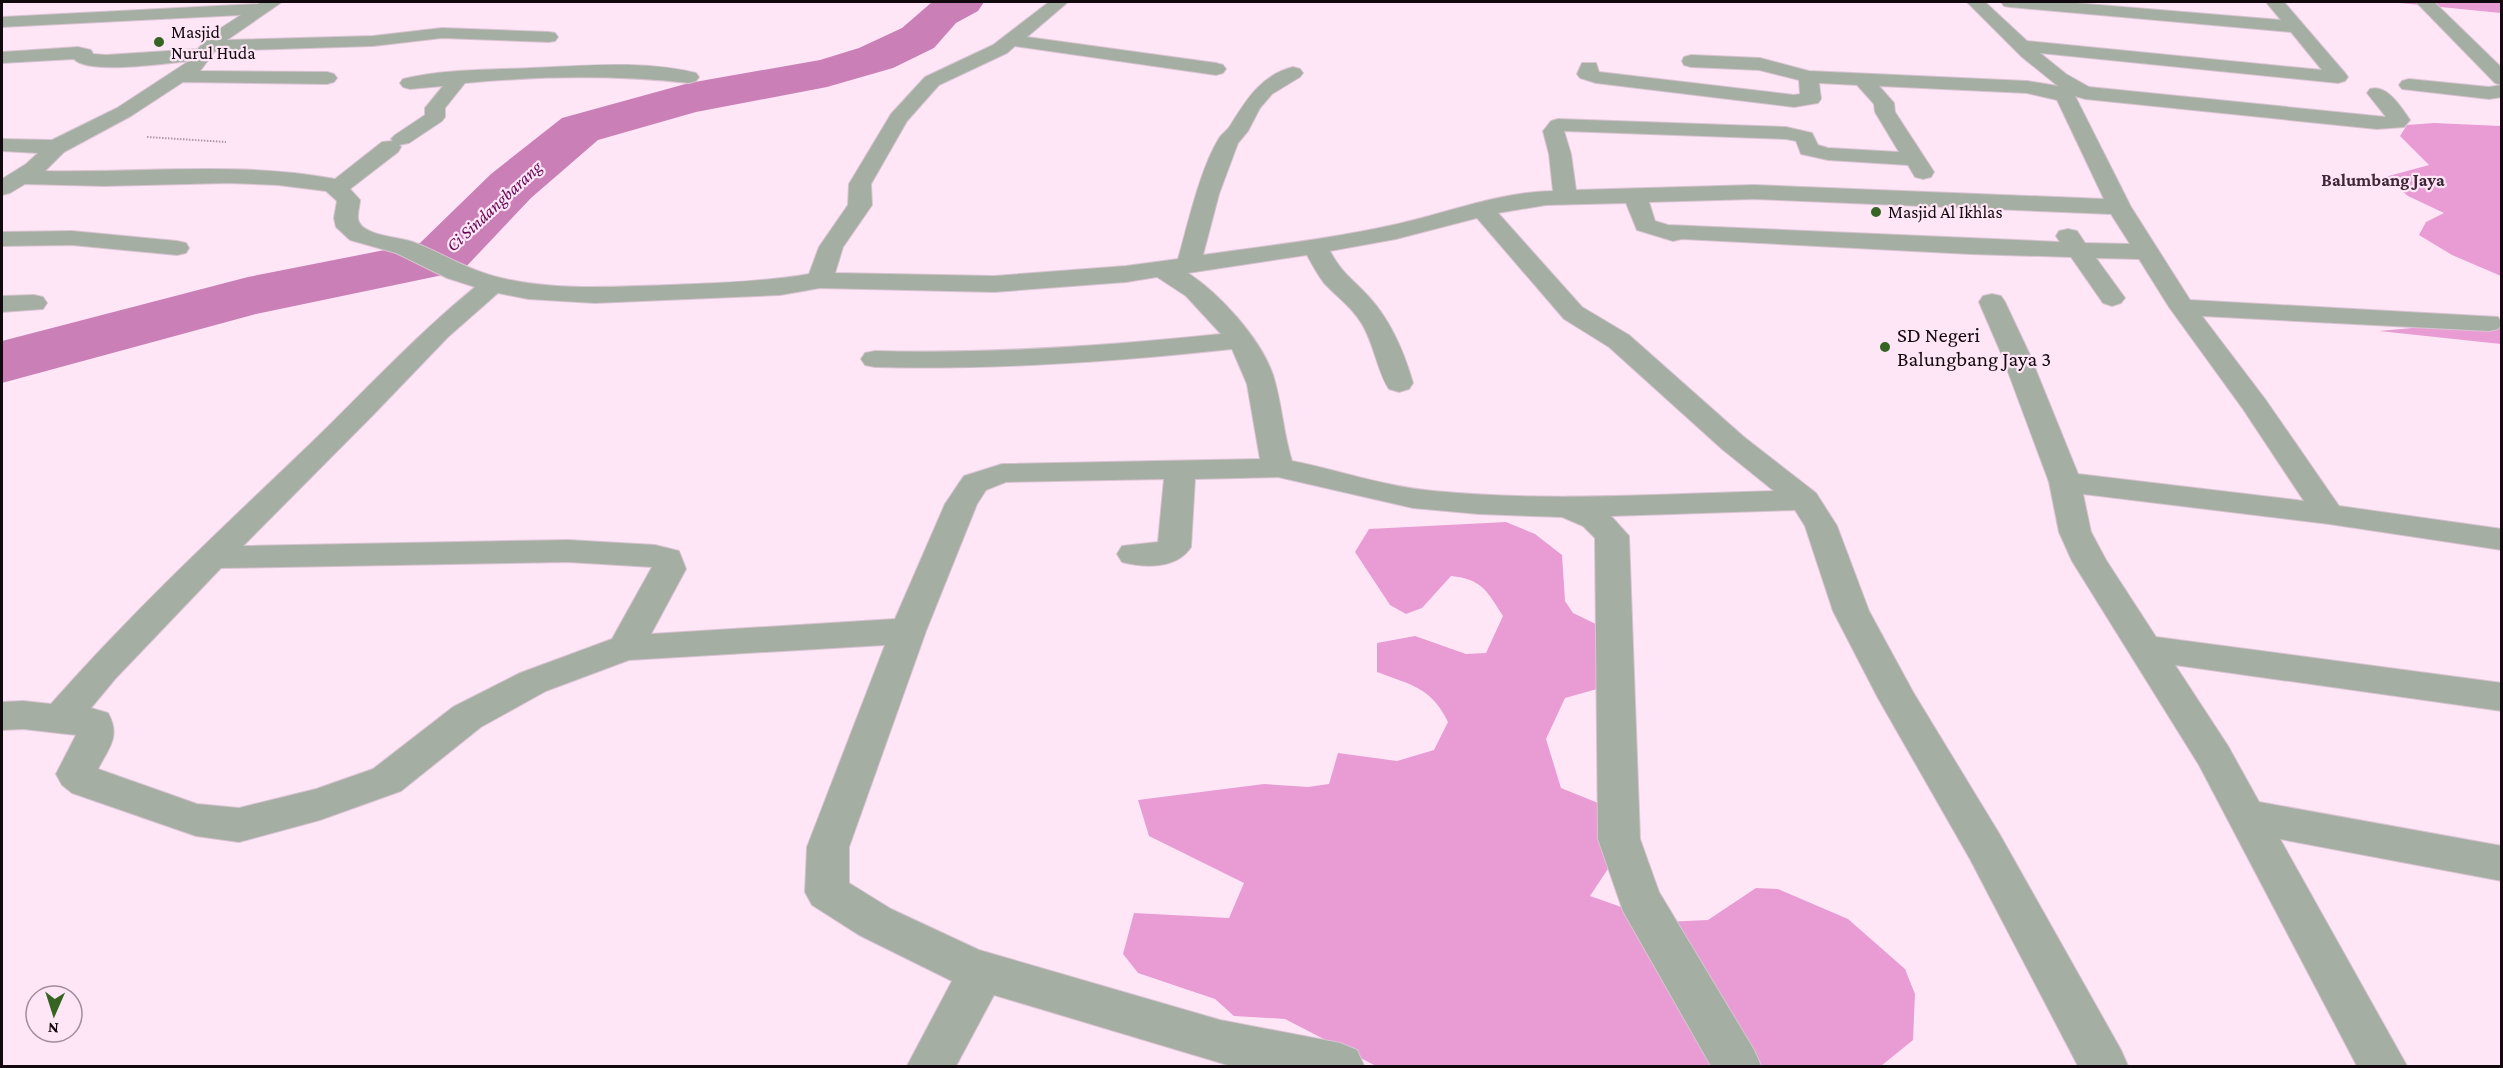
<svg xmlns="http://www.w3.org/2000/svg" width="2503" height="1068" font-family="'Crimson Pro',serif">
  <style>
    .forest { fill: #e89cd3 }
    .lines { fill: none; stroke-linecap: round; stroke-linejoin: round }
    .river { fill: #ca80b6; fill-rule: evenodd }
    .street-casing { stroke: #d9c3d2; stroke-width: 2 }
    .path { stroke: #ac98a5; stroke-width: 2; stroke-dasharray: 1.5 1.5; stroke-linecap: butt }
    .street { fill: #a5aea2; fill-rule: evenodd }
    .poi-dot { fill: #356423; stroke: #ffe6f7; stroke-width: 2 }
    .labels { text-anchor: middle; dominant-baseline: central; stroke-width: 4.5; stroke-linejoin: round; paint-order: stroke }
    .far-poi-label { font-size: 18px; fill: #12090f; stroke: #ffe6f7; text-anchor: start }
    .far-neighbourhood-label { font-size: 18px; font-weight: bold; fill: #3d2636; stroke: #ffe6f7 }
    .far-water-label { font-size: 18px; font-style: italic; fill: #640854; stroke: #ffe6f7 }
    .poi-label { font-size: 21px; fill: #12090f; stroke: #ffe6f7; text-anchor: start }
  </style>
  <rect width="100%" height="100%" fill="#ffe6f7"/>
  <path class="forest" d="M2390 2H2501V13Z
    M2434 123 2501 126V276L2452 255 2419 235 2426 222 2444 213 2408 196 2385 177 2429 165 2400 136 2407 125Z
    M2501 320V344L2379 331Z
    M1506 522 1535 534 1562 555 1565 601 1573 613 1623 637 1622 682 1565 698 1546 739 1561 788 1623 813 1633 831 1590 896 1664 922 1708 920 1756 888 1778 889 1848 919 1905 969 1915 994 1913 1040 1881 1066H1376L1285 1019 1234 1016 1215 999 1138 973 1123 954 1134 913 1229 918 1244 883 1149 836 1138 800 1264 784 1308 787 1329 784 1338 753 1397 761 1434 750 1448 722C1431 687 1411 685 1377 672V643L1415 636 1466 654 1486 653 1503 616C1487 591 1482 579 1451 576L1422 608 1406 614 1390 605 1355 552 1369 529Z"/>
  <g class="lines">
    <path class="river" d="M932 2H984L978 11 956 23 934 48 893 68 827 87 696 112 598 140 531 198 462 271 256 314 2 383V341L248 277 420 243 491 174 562 118 689 83 820 60 859 48 902 28Z"/>
    <defs>
      <path id="street" d="M262 2H282L227 40 373 36 442 28 549 32 555 33 558 37 555 41 549 42 442 38 373 46 215 51 200 71 327 72 334 74 337 78 334 82 327 84 183 82 131 116 64 152 45 171C141 173 240 161 335 179L382 142 393 141 391 139 395 135 425 115V108L443 86 410 89 403 87 400 83 403 79C444 69 489 70 531 68 585 66 643 60 696 73L699 77 696 81 689 83C615 75 539 76 465 83L445 108V117L442 121 409 143 399 145 401 147 398 152 350 189 360 200C360 206 356 216 359 222 365 236 400 237 413 242 442 253 466 269 497 277 552 291 612 287 669 285 716 283 763 282 809 274L819 247 848 205 849 184 891 114 925 77 993 45 1049 2H1068L1027 37 1216 63 1223 65 1226 69 1223 73 1216 75 1015 46 1007 53 939 85 907 121 871 184 872 205 843 247 835 273 994 276 1126 266 1178 259C1188 224 1200 170 1218 140 1221 134 1227 131 1230 126 1246 100 1261 75 1293 67L1300 69 1303 73 1300 77 1272 94 1260 108 1248 131 1238 143 1219 194 1203 255C1266 246 1330 239 1393 225 1445 214 1498 192 1553 191L1549 154 1543 131 1551 121 1558 119 1786 127 1812 133 1818 145 1828 148 1899 152 1875 112 1874 104 1857 85 1819 83 1821 99 1818 103 1794 107 1596 83 1580 78 1577 74 1582 63H1596L1599 72 1794 95 1800 94 1799 80 1759 70 1691 67 1684 65 1682 61 1684 57 1691 55 1760 58 1809 71 2027 81 2058 86 2022 57 1967 2H1985L2027 41 2322 70 2291 32 2010 7 2004 6 2001 2H2063L2281 20 2266 2H2284L2345 73 2348 77 2345 81 2338 83 2040 53 2066 74 2089 87 2386 117 2367 93 2370 89C2387 84 2401 107 2410 120L2404 127 2377 129 2085 99 2075 96 2131 207 2190 300 2498 317 2502 324 2498 329 2489 331 2202 316 2265 399 2339 506 2502 529V550L2329 524 2083 494 2091 532 2106 560 2156 637 2502 683V711L2175 665 2228 746 2259 802 2502 846V881L2280 839 2407 1066H2357L2199 765 2072 561 2059 532 2049 482 2001 353 1979 302 1983 296 1992 294 2001 296 2005 302 2029 353 2078 474 2304 501 2243 409 2169 307 2139 259 2096 258 2125 298 2121 303 2112 306 2103 303 2071 257 1970 254 1682 239 1673 241 1637 230 1626 203 1546 205 1498 213 1582 307 1629 335 1744 437 1816 493 1837 526 1869 611 1913 692 2000 835 2121 1050 2128 1066H2078L1970 859 1878 698 1833 611 1805 526 1795 510 1611 516 1629 536 1640 839 1659 892 1754 1050 1761 1066H1711L1623 911 1598 839 1595 538 1583 526 1562 517 1479 514 1413 508 1278 477 1195 479 1191 547C1177 569 1145 568 1122 562L1117 554 1122 546 1158 542 1164 479 1006 482 986 490 977 504 926 631 849 847V883L891 909 979 950 1220 1020 1340 1043 1357 1050 1364 1066H1231L994 995 956 1066H907L952 981 859 935 812 905 805 892 807 847 885 645 629 660 546 691 481 727 401 791 320 820 239 842 196 836 72 793 62 785 56 774 76 735 23 729 2 730V702L23 701 51 704C131 613 220 530 307 447 363 393 415 336 475 287L447 278 396 253 350 240 336 227 334 218 337 201 326 191 278 185 228 183 104 186 25 184 10 193 2 195V179L26 164 38 153 2 151V139L52 140 117 108 189 61C167 63 88 75 74 59L2 63V52L78 47 91 50 93 54 106 55 198 49 207 37 241 15 2 27V17L258 4ZM1879 86 2027 93 2057 100 2104 199 1754 185 1576 190 1571 154 1564 131 1786 139 1796 141 1801 154 1828 160 1908 165 1915 177 1923 179 1931 177 1934 172 1895 112 1894 103ZM1754 199 2111 214 2130 244 2085 243 2077 231 2068 229 2059 231 2056 236 2060 242 1668 225 1655 221 1649 202ZM1477 218 1564 319 1609 347 1722 449 1774 491C1661 494 1547 502 1434 491 1385 487 1339 470 1292 461 1283 433 1282 403 1273 375 1261 339 1219 293 1188 273L1307 255C1312 264 1317 274 1324 283 1337 297 1352 307 1362 324 1374 344 1378 373 1389 389L1399 392 1409 389 1413 383C1404 352 1391 321 1369 297 1353 279 1342 274 1330 251L1396 239ZM1157 277 1186 296 1221 334C1105 346 991 354 875 351L865 353 861 359 865 365 875 367C995 370 1113 362 1232 349L1247 384 1260 459 1002 464 964 476 959 483 945 504 895 619 651 634 686 569 679 551 655 545 568 540 243 546 374 414 448 337 498 293 528 299 595 303 780 295 820 288 994 292 1126 282ZM568 562 652 567 612 639 520 673 453 707 373 769 316 789 239 808 197 804 98 769C109 747 121 737 108 713L91 708 115 679 221 568Z
        M2416 2H2434L2502 68V85L2495 83Z
        M2409 79 2489 87 2502 85V97L2489 99 2402 89 2399 85 2402 81Z
        M72 231 177 241 186 243 189 248 186 253 177 255 72 245 2 246V232Z
        M34 295 43 297 47 303 43 309 2 312V296Z"/>
    </defs>
    <use href="#street" class="street-casing"/>
    <path class="path" d="M147 137 226 142"/>
    <use href="#street" class="street"/>
  </g>
  <g class="poi-dot">
    <circle cx="159" cy="42" r="6"/>
    <circle cx="1876" cy="212" r="6"/>
    <circle cx="1885" cy="347" r="6"/>
  </g>
  <g class="labels">
    <g class="far-poi-label">
      <text x="171" y="32">Masjid<tspan x="171" dy="21">Nurul Huda</tspan></text>
      <text x="1888" y="212">Masjid Al Ikhlas</text>
    </g>
    <g class="far-neighbourhood-label">
      <text x="2383" y="180">Balumbang Jaya</text>
    </g>
    <g class="far-water-label">
      <text transform="translate(494 206) rotate(-43)">Ci Sindangbarang</text>
    </g>
    <g class="poi-label">
      <text x="1897" y="335">SD Negeri<tspan x="1897" dy="24">Balungbang Jaya 3</tspan></text>
    </g>
  </g>
  <rect width="2503" height="1068" fill="none" stroke="#12090f" stroke-width="6"/>
  <g transform="translate(54 1014) rotate(183)"><circle r="28" fill="#ffe6f7" stroke="#a08e9a" stroke-width="1.5"/>
  <path d="M0-4.5L10 22L0 15L-10 22Z" fill="#356423"/>
  <text y="-9" font-size="16" font-weight="bold" text-anchor="middle" fill="#12090f">N</text>
  </g>
</svg>
